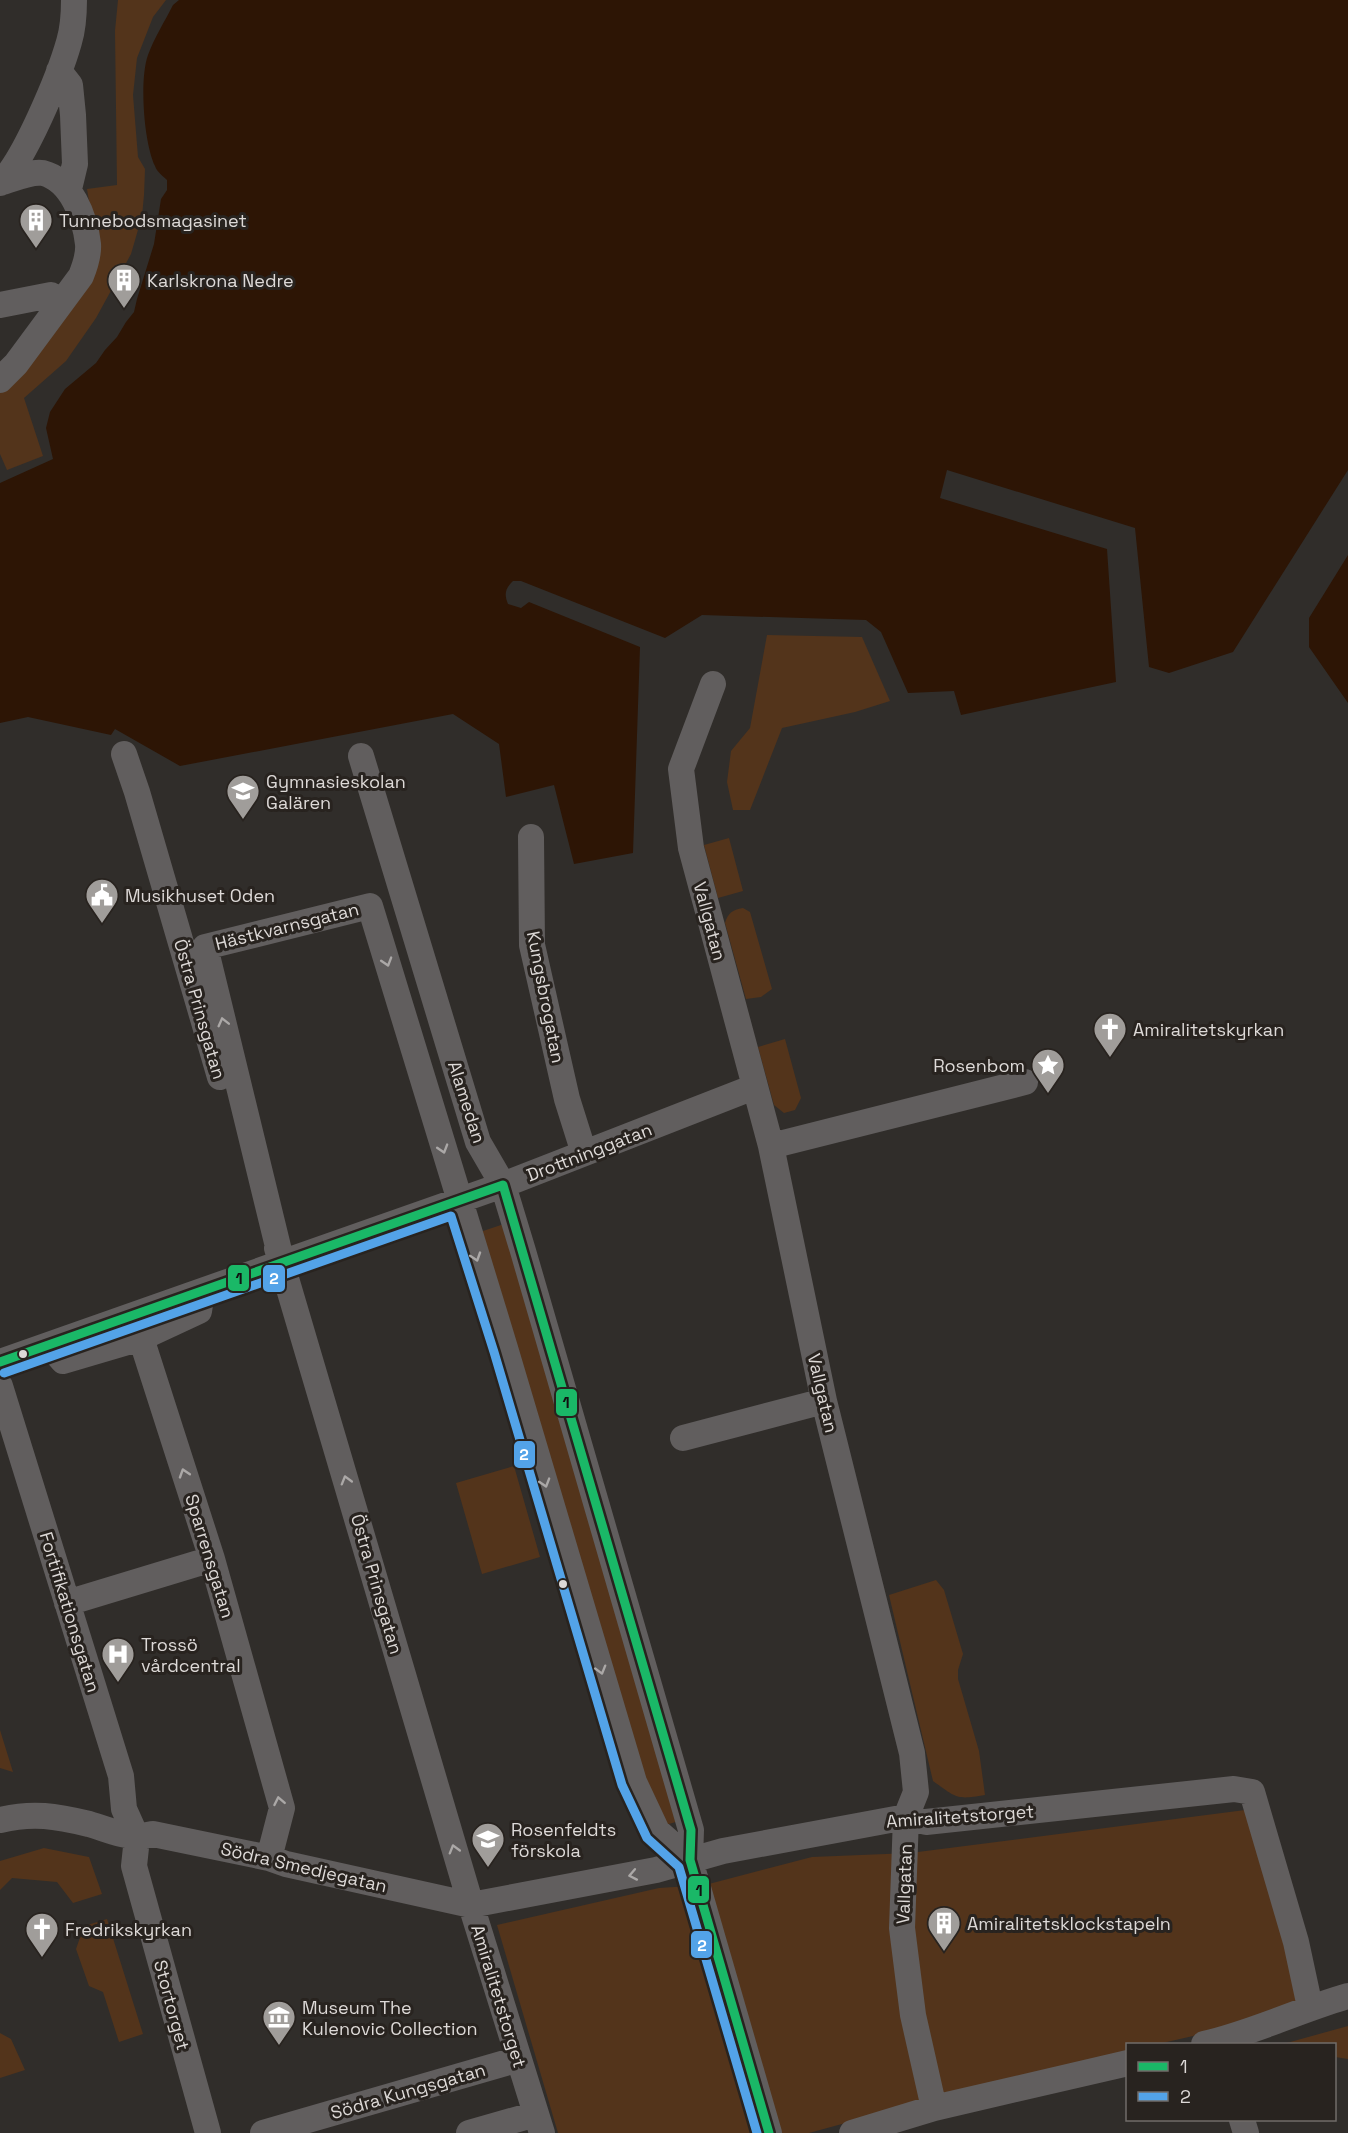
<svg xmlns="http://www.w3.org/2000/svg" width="1348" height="2133" font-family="'Space Grotesk',sans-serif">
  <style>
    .green { fill: #53341b }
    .water { fill: #2d1505 }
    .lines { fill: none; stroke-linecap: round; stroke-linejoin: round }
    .minor { stroke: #615e5e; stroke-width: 26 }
    .bus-1-casing { stroke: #28231f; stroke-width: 14 }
    .bus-2-casing { stroke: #28231f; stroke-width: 14 }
    .bus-1 { stroke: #1ab867; stroke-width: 9 }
    .bus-2 { stroke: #53a3e8; stroke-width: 9 }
    .oneway { stroke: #aba8a7 }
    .bus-dot { fill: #ddd9d7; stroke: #28231f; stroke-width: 2 }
    .labels { text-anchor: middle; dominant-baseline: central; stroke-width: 6; stroke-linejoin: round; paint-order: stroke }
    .poi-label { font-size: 18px; fill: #ddd9d7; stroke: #28231f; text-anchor: start }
    .street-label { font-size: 18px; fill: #ddd9d7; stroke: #28231f }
    .line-badge { stroke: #28231f; stroke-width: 2 }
    .badge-label { font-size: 16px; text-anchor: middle; font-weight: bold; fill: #fff }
    .pale-badge-label { font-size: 16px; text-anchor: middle; font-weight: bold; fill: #111 }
  </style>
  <rect width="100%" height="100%" fill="#302d2a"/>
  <path class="green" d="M118 0H166L153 17 137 58 133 95 138 157 145 169 144 195 142 216 131 254 96 318 66 361 24 398 43 456 7 470 0 454V388L81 291 91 213 87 189 117 185 115 31Z
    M767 635 862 637 890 701 855 712 782 728 750 810H733L727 782 731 751 750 728Z
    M729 838 743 891 718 898 704 845Z
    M743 908 750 912 772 989 761 997 746 999 725 923C728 913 732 910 743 908Z
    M785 1039 801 1098 795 1110 784 1113 774 1105 758 1047Z
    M507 1223 679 1821 662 1826 632 1753 477 1233Z
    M514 1466 540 1557 482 1574 456 1483Z
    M936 1580 944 1590 963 1654 958 1670V1679L979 1751 985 1795C956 1800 957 1798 933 1781L889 1595Z
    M0 1730 13 1772 0 1768Z
    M1253 1809 1298 2001 1215 2031 1158 2044H1128L1127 2052 944 2096 809 2133H558L497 1925 659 1888 705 1885 812 1857 910 1853Z
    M44 1848 89 1857 102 1894 73 1903 57 1882 12 1878 0 1890V1861Z
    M107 1919 143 2034 119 2042 103 1992 89 1986 76 1949 84 1926Z
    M1348 2026V2059L1335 2057 1334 2044H1283Z
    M0 2033 11 2039 25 2070 0 2078Z"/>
  <path class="water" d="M179 0H1348V470L1233 652 1169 673 1149 667 1135 528 947 470 940 498 1107 549 1116 682 961 715 954 691 908 693 881 632 866 620 702 615 665 638 521 581H513C505 589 504 594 508 604L521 608 529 602 640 647 633 853 574 864 554 785 506 797 499 744 453 714 180 766 115 729 111 735 28 717 0 723V483L53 459 46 428 50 412 65 389 96 363 105 350 117 337 126 322 134 312 137 299 154 244 161 199 167 190V180C163 176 157 172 155 166 144 143 139 80 148 55 154 38 165 21 173 5Z
    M1348 555V703L1309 647V618Z"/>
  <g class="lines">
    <path class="minor" d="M59 71 70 85 73 115 75 164 69 189
      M0 183C24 162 60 74 69 42 73 29 74 13 74 0
      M0 305 51 295 61 303
      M0 380 16 364 81 276C85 266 89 255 88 244 85 217 71 180 43 173 31 171 13 179 2 182
      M713 684 681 769 691 848 771 1146 824 1401 912 1753 916 1792 906 1817 902 1928 913 2015 934 2108
      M124 754 137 792 220 1077
      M361 756 478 1142 503 1185 523 1251 691 1830 690 1860 769 2133
      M531 837 532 945 567 1099 584 1153
      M771 1146 1025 1082
      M277 1248 471 1905 542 2133
      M282 1263 205 947 370 906 505 1348 634 1782 657 1831 690 1860
      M202 1291 199 1311 141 1338 212 1559 282 1808 269 1858
      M49 1345 63 1361 141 1338
      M0 1362 503 1185 754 1087
      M0 1386 121 1776 124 1809 137 1838 134 1866 208 2133
      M683 1438 824 1401
      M67 1603 212 1559
      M0 1820C33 1812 56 1816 89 1824 113 1831 128 1840 153 1834L269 1858 286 1864 471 1905 656 1870 723 1851 906 1817 926 1822 1234 1789 1252 1792 1296 1942 1310 2007
      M1204 2044C1253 2033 1299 2010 1348 1996
      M1242 2120 1246 2133
      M263 2133 519 2059
      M469 2133 536 2114
      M852 2133 934 2108 1128 2063"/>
    <defs>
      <path id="bus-1" d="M0 1362 503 1185 691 1830 690 1860 769 2133"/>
      <path id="bus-2" d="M4 1373 451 1216 494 1352 622 1785 647 1838 679 1867 757 2133"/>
    </defs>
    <use href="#bus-1" class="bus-1-casing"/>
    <use href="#bus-2" class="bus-2-casing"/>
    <use href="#bus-1" class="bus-1"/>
    <use href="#bus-2" class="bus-2"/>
  </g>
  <defs><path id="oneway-chevron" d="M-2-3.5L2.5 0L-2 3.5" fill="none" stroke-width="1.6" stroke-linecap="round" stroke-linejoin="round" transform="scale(1.5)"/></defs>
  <g class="oneway">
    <use href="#oneway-chevron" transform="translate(387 962) rotate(73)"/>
    <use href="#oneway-chevron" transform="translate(223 1022) rotate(-104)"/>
    <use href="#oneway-chevron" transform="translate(443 1149) rotate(73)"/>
    <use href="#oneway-chevron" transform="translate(476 1257) rotate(72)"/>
    <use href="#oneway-chevron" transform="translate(184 1473) rotate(-108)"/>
    <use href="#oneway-chevron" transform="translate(346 1480) rotate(-106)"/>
    <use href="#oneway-chevron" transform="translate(545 1483) rotate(73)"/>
    <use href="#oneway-chevron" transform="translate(601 1670) rotate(74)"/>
    <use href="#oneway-chevron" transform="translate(279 1801) rotate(-101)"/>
    <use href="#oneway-chevron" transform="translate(454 1849) rotate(-106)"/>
    <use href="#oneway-chevron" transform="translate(633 1875) rotate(169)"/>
  </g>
  <defs>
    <symbol id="building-pin" viewBox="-11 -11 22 30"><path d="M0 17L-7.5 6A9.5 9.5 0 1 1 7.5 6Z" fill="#a09d9a" stroke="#28231f"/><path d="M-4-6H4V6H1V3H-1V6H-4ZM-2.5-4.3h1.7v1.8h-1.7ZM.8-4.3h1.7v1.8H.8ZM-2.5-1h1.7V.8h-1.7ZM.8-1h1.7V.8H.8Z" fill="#fff"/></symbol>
    <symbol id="school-pin" viewBox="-11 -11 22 30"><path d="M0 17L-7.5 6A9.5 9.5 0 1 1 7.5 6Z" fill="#a09d9a" stroke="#28231f"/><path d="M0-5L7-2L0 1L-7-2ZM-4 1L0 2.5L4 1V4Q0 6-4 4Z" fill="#fff"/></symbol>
    <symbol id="civic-pin" viewBox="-11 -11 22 30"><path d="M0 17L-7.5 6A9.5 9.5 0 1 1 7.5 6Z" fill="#a09d9a" stroke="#28231f"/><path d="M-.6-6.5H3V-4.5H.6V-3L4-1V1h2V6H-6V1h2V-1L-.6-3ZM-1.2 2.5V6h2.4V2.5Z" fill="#fff"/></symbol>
    <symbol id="church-pin" viewBox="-11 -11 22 30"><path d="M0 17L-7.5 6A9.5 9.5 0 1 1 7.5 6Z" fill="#a09d9a" stroke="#28231f"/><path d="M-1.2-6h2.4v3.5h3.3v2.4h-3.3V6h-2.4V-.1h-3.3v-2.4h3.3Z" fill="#fff"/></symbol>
    <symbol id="sight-pin" viewBox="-11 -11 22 30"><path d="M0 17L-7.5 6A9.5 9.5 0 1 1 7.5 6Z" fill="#a09d9a" stroke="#28231f"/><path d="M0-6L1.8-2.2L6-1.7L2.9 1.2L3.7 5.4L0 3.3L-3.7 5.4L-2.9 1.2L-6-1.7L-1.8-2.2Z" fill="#fff"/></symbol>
    <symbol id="hospital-pin" viewBox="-11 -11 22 30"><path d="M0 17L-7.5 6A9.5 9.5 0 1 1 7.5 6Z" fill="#a09d9a" stroke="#28231f"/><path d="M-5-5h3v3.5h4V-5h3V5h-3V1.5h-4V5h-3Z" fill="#fff"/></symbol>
    <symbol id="museum-pin" viewBox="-11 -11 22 30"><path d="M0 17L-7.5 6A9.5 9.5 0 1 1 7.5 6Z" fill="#a09d9a" stroke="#28231f"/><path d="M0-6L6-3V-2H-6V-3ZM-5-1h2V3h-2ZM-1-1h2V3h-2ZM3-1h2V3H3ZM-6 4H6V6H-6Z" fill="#fff"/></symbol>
  </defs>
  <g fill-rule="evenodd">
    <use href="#building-pin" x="17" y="201" width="38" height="52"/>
    <use href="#building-pin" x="105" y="261" width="38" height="52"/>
    <use href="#school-pin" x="224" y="772" width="38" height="52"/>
    <use href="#civic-pin" x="83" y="876" width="38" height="52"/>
    <use href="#church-pin" x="1091" y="1010" width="38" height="52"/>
    <use href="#sight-pin" x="1029" y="1046" width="38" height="52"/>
    <use href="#hospital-pin" x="99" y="1635" width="38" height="52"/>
    <use href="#school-pin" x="469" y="1820" width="38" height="52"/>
    <use href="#building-pin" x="925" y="1904" width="38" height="52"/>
    <use href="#church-pin" x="23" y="1910" width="38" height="52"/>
    <use href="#museum-pin" x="260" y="1998" width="38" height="52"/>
  </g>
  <g class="bus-dot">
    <circle cx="23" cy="1354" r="5"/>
    <circle cx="563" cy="1584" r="5"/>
  </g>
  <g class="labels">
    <g class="poi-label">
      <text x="59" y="220">Tunnebodsmagasinet</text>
      <text x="147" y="280">Karlskrona Nedre</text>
      <text x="266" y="781">Gymnasieskolan<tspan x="266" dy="21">Galären</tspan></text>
      <text x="125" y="895">Musikhuset Oden</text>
      <text x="1133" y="1029">Amiralitetskyrkan</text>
      <text x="1025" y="1065" text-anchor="end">Rosenbom</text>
      <text x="141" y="1644">Trossö<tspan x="141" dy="21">vårdcentral</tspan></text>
      <text x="511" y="1829">Rosenfeldts<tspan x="511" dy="21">förskola</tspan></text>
      <text x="967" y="1923">Amiralitetsklockstapeln</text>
      <text x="65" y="1929">Fredrikskyrkan</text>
      <text x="302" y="2007">Museum The<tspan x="302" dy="21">Kulenovic Collection</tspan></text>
    </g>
    <g class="street-label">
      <text transform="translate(710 921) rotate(75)">Vallgatan</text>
      <text transform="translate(287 926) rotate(-14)">Hästkvarnsgatan</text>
      <text transform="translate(546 997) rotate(79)">Kungsbrogatan</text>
      <text transform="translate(200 1009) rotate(74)">Östra Prinsgatan</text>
      <text transform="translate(467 1102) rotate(72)">Alamedan</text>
      <text transform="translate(589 1152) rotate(-21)">Drottninggatan</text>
      <text transform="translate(823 1393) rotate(77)">Vallgatan</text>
      <text transform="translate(210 1556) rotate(73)">Sparrensgatan</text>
      <text transform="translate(377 1584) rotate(74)">Östra Prinsgatan</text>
      <text transform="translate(70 1612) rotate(73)">Fortifikationsgatan</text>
      <text transform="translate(960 1816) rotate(-4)">Amiralitetstorget</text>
      <text transform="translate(304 1867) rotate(13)">Södra Smedjegatan</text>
      <text transform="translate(904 1884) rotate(-88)">Vallgatan</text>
      <text transform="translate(499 1996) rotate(73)">Amiralitetstorget</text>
      <text transform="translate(172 2005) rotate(75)">Stortorget</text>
      <text transform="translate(408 2091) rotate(-16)">Södra Kungsgatan</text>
    </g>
  </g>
  <g class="line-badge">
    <rect x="227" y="1264" width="23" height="28" rx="6" fill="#1ab867"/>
    <rect x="262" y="1264" width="24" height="29" rx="6" fill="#53a3e8"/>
    <rect x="555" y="1388" width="23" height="29" rx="6" fill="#1ab867"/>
    <rect x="513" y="1440" width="23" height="29" rx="6" fill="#53a3e8"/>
    <rect x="687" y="1875" width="23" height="29" rx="6" fill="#1ab867"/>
    <rect x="690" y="1930" width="23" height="29" rx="6" fill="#53a3e8"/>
  </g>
  <g class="badge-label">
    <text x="274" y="1284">2</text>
    <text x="524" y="1460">2</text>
    <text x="702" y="1951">2</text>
  </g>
  <g class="pale-badge-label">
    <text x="239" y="1284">1</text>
    <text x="566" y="1408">1</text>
    <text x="699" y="1896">1</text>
  </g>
  <rect x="1126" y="2043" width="210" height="78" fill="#28231f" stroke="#706c69" stroke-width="1.5"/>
  <rect x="1138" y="2062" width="30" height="9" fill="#1ab867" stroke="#706c69" stroke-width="1.5"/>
  <text x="1180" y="2073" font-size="18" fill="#ddd9d7">1</text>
  <rect x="1138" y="2092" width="30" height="9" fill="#53a3e8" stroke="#706c69" stroke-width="1.5"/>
  <text x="1180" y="2103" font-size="18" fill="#ddd9d7">2</text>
</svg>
